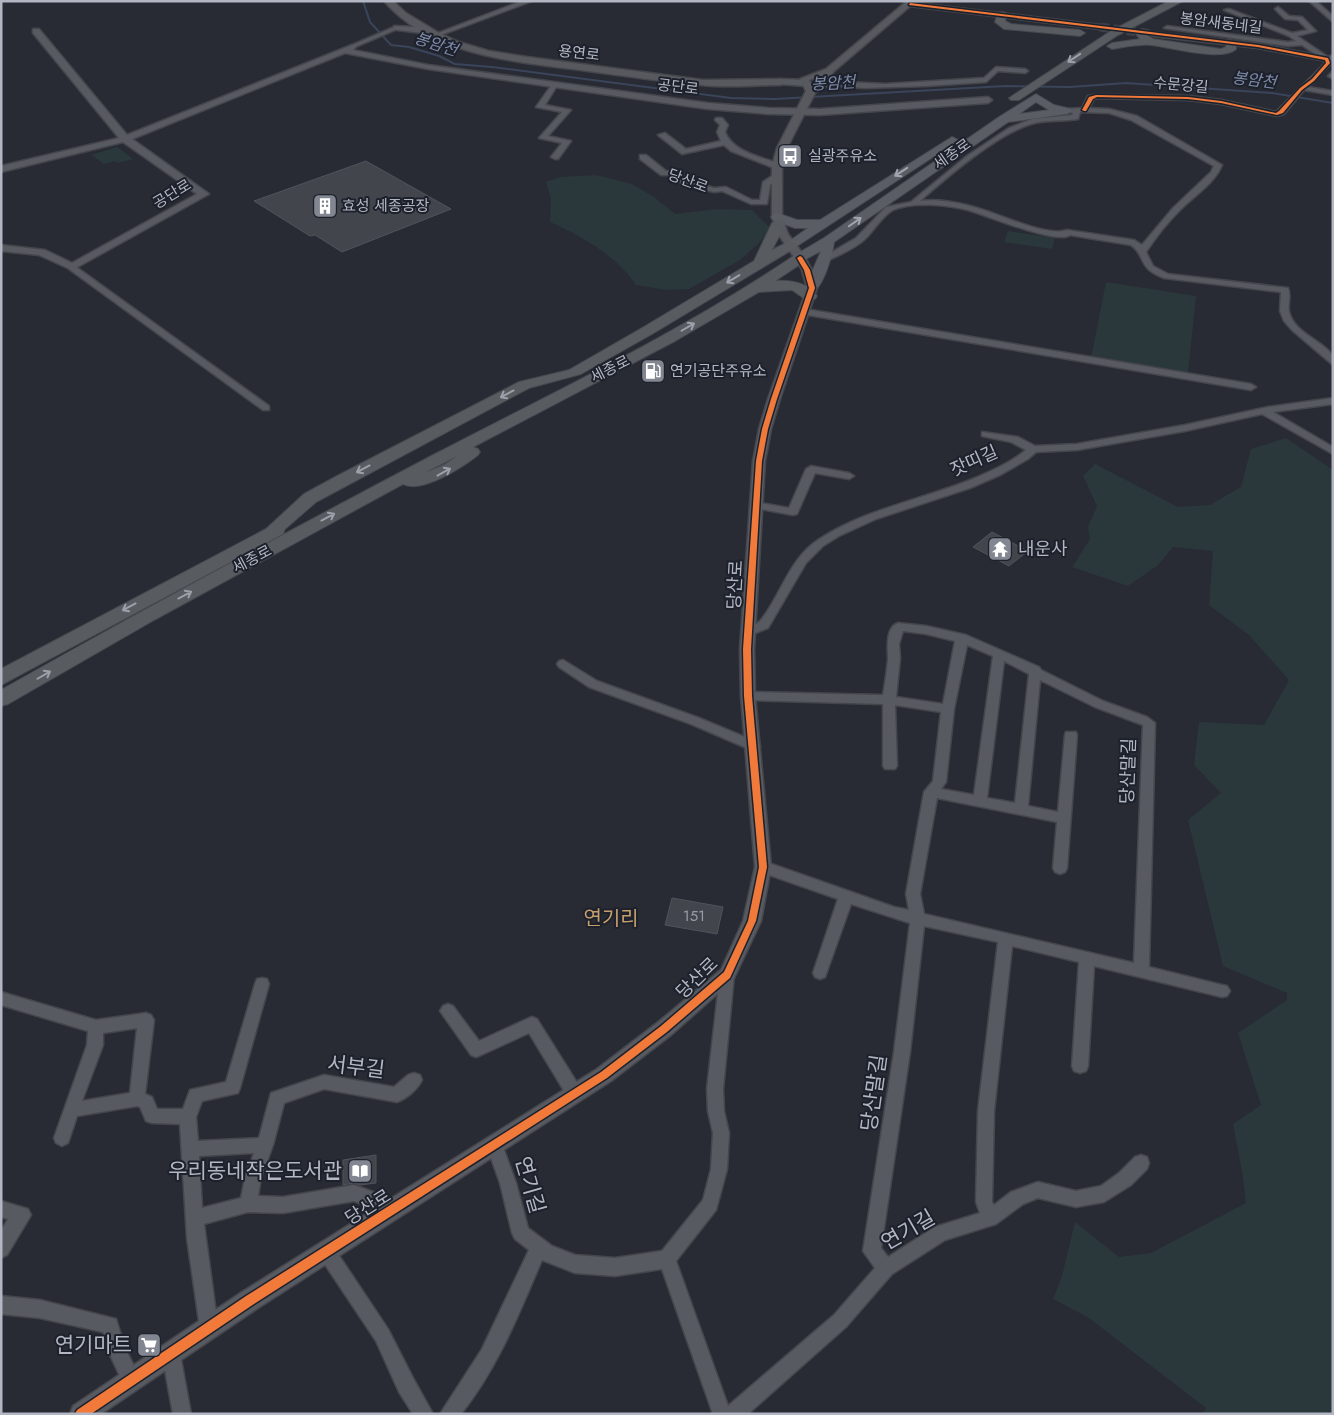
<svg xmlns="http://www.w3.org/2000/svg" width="1334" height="1415" font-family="Jost,'Noto Sans KR',sans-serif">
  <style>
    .green { fill: #2a383b }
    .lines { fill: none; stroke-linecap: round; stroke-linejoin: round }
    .stream { stroke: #3a445a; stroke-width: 2 }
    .building { fill: #42454b; stroke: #50535b }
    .tertiary-tunnel { stroke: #3d4049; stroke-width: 9; stroke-dasharray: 9 4.5; stroke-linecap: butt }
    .minor-casing { stroke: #44464c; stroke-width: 3 }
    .tertiary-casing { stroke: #44464c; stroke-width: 3 }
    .secondary-casing { stroke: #44464c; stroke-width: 3 }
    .primary-casing { stroke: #464850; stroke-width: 2 }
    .trunk-casing { stroke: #45474f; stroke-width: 2 }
    .minor { fill: #585a61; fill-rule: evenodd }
    .tertiary { fill: #585a61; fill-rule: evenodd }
    .secondary { fill: #57595f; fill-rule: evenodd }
    .primary { fill: #5a5d63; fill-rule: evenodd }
    .trunk { fill: #585b5f; fill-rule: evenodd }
    .cycleway-casing { stroke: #1d212c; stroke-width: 3 }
    .cycleway { fill: #f17a3a; fill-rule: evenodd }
    .oneway { stroke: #9ca0aa }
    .oneway2 { stroke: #a1a5b0 }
    .labels { text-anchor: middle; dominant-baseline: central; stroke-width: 4; stroke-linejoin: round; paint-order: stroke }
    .far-street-label { font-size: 15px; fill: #b3b7c3; stroke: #1d212c }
    .far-poi-label { font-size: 15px; fill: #b3b7c3; stroke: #1d212c; text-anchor: start }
    .number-label { font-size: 15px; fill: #979aa5 }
    .far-water-label { font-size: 16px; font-style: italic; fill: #7e8ba8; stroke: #1d212c }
    .street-label { font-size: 18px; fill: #b3b7c3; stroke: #1d212c }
    .poi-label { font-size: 18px; fill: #b3b7c3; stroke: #1d212c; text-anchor: start }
    .quarter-label { font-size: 20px; fill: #c69e6b; stroke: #1d212c }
    .near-street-label { font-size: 21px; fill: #b3b7c3; stroke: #1d212c }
    .near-poi-label { font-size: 21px; fill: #b3b7c3; stroke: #1d212c; text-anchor: end }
  </style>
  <rect width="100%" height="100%" fill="#282b33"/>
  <path class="green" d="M117 147 133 159 118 163 115 161 104 164 91 155Z
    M596 175 632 184 654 197 675 214 717 209 752 210 771 229 758 244 740 260 689 289 667 290 636 285C618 257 580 235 550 222L551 199 546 182 561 177Z
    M1008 231 1055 238 1052 249 1004 242Z
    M1106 282 1196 296 1188 373 1091 358Z
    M1286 438 1333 470V1414H1202L1206 1408 1089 1318 1053 1299 1062 1276 1075 1222 1119 1257 1151 1253 1246 1203 1243 1177 1233 1124 1261 1105 1238 1033 1287 1000V993L1223 966 1188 820 1221 793 1194 765 1199 722 1264 725 1289 680 1249 635 1209 605 1213 551 1173 547 1158 565 1128 586 1072 567 1090 539 1088 527 1097 506 1083 476 1095 464 1178 507 1210 505 1241 487 1251 449Z"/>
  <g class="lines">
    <path class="stream" d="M363 1 370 22 391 45 409 47 439 56 455 64 492 67 731 98 775 99 1005 86 1070 87 1126 83 1272 93 1333 103"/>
  </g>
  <path class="building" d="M366 161 451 209 342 252 315 235 310 236 254 201Z
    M992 532 1028 551 1009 566 973 547Z
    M672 898 723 907 717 934 665 925Z
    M376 1155V1183L360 1185 354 1183 343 1185V1160Z"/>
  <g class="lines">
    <path class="tertiary-tunnel" d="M1100 27 1153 34"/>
    <defs>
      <path id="minor" d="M522 1H532L438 36 433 35Z
        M1309 1H1316L1333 16V22Z
        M1278 7 1289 16 1302 17 1316 31 1297 36 1328 57 1333 55 1330 64 1308 87 1333 91V95L1304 90 1284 114 1277 116 1221 104 1188 100 1097 98 1094 99 1089 108 1109 109 1137 116 1222 165C1215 183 1194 196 1180 210 1167 223 1156 237 1146 252L1153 266 1168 274 1288 288C1292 297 1286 306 1290 315 1296 331 1316 339 1328 350L1333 356V365L1292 330 1284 321 1280 311 1281 292 1164 278C1136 267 1147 257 1131 245L1070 235C1057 245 986 215 968 210 949 205 912 201 893 210 882 216 873 232 864 240 854 249 839 255 827 261L820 259 856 238 886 207 911 202 967 156 1009 128 1032 119 1072 115 1073 113 1063 111 1067 109 1082 108 1088 96 1094 95 1188 96 1221 100 1276 112 1278 110C1293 94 1310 79 1325 63L1324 60 1302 45 1288 46 1164 28 1167 26 1288 42 1296 41 1289 36 1224 10 1229 9 1292 33 1308 30 1298 20 1285 19 1275 9ZM1080 112 1109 113 1131 120 1214 166 1211 172 1173 208 1142 245 1134 240 1067 230C1046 238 994 211 970 206 955 202 936 199 920 201 947 177 997 134 1031 124 1046 119 1062 122 1078 119Z
        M392 28 397 29 355 47 350 46Z
        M996 67 1025 69 1028 71 1025 73 998 71 986 82 926 86 864 88 826 85 823 83 826 81 885 84 984 78Z
        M1333 71V79L1328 76Z
        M553 83 558 84 545 105 571 110 548 136 571 141 558 159H555L551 157 562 143 539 138 562 112 536 107Z
        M716 118H722L728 125 725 132C733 152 761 157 780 164V168H774L731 151 724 145 682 154 658 135 665 133 686 149 721 141 717 132 720 125 715 120Z
        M640 155H646L666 171H679L688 180 714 188 726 187 752 200H760L763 182 775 174 782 176 770 185 767 204H751L722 191 714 192 682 184 674 175H661L640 159Z
        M72 264 269 406V410H263L69 269 68 267Z
        M805 309 1251 384 1256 387 1251 390 802 314 801 312Z
        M1333 398V404L1273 412 1333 447V454L1262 414 1185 431 1077 450 1036 452 1028 459 1000 475 970 488 876 519 839 536 823 546 806 563 768 628 748 636 742 632C747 626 756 626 761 620 781 595 789 559 818 540 866 508 927 499 980 476 996 469 1013 461 1026 450L1011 442 982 436V432L1018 437 1035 446 1077 444 1185 425 1268 407Z
        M811 466 849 473 854 476 849 479 815 473 797 514 793 515 755 508 750 505 755 502 789 508 806 469Z
        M898 623 926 626 966 635 1039 667 1041 670 1103 701 1147 717 1155 723 1149 967 1222 985 1227 986 1230 991 1227 996 1222 997 1094 966 1088 1066 1086 1071 1080 1073 1074 1071 1072 1066 1079 962 1012 946 994 1111 992 1202 994 1205 1011 1192 1038 1182 1076 1191 1101 1186 1119 1173 1135 1157 1141 1155 1147 1157 1149 1163 1147 1169 1131 1185 1104 1202 1076 1207 1038 1198 1023 1204 996 1224 945 1240 892 1274 846 1327 748 1414H713L662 1269 615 1276 575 1273 542 1260C519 1313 498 1368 461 1414H440L482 1349 529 1250 515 1239 512 1233 500 1183 486 1144 488 1139 494 1136 500 1139 516 1183 528 1228 552 1246 575 1255 615 1258 662 1251 703 1200 711 1169 713 1133 708 1111 707 1089 720 975 722 970 727 969 732 970 734 975 723 1089 724 1111 729 1133 727 1169 716 1210 676 1261 728 1406 834 1315 875 1268 863 1251 894 1052 910 923 851 904 825 977 820 979 815 977 813 973 838 899 758 871 756 867 758 863 763 861 894 907 909 910 906 894 924 792 933 781 941 712 895 705 897 766 895 769H885L883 766V704L748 700 742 696 748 692 883 695C885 683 887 671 888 659 888 649 885 627 898 623ZM903 631 926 634 955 641 943 704 896 697 900 658 899 644ZM967 645 993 656 974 795 941 789 946 782 954 709ZM1004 661 1029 674 1015 803 987 798ZM1040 680 1095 707 1143 725 1134 963 924 914 920 894 937 798 1057 822 1053 868 1055 872 1060 874 1065 872 1067 868 1077 735 1076 732H1066L1065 735 1058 812 1028 806ZM924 926 998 942 978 1111 976 1202 980 1213 935 1227 888 1257 881 1248 910 1052Z
        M563 660 597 681 699 718 759 743 760 746 759 749H749L691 724 589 687 559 667 557 664 559 661Z
        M262 978 267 979 269 984 240 1088 238 1093 202 1101 196 1117 198 1141 259 1138 271 1093 324 1075 394 1087 408 1075 414 1073 420 1075 422 1080C418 1089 406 1099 397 1102L324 1089 284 1103 273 1145 261 1178 258 1196 283 1197 354 1185 401 1202 403 1208 401 1214 395 1216 354 1201 283 1213 248 1212 204 1224 218 1328 215 1334 209 1337 203 1334 200 1328 187 1238 180 1124 152 1123 146 1121 140 1107 137 1106 77 1116 68 1143 62 1146 56 1143 54 1138 87 1045 88 1031 1 1005V992L96 1020 146 1013 151 1015 154 1020 145 1094 152 1097 157 1109H183L190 1090 226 1082 255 984 257 979ZM137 1028 130 1093 82 1101 103 1045V1033ZM254 1153 245 1178 241 1198 202 1208 199 1156Z
        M448 1004 453 1006 479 1041 527 1019 532 1017 537 1019 581 1089 583 1094 581 1099 575 1101 569 1099 529 1033 481 1055 476 1057 471 1055 440 1011 443 1006Z
        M1 1201 28 1209 31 1215 7 1255 1 1258V1231L8 1219 1 1217Z
        M326 1242 332 1245 388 1329 413 1378 433 1414H413L399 1392 376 1341 320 1257 317 1251 320 1245Z
        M1 1296 40 1300 116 1319 125 1348 141 1380 139 1387 132 1389 125 1387 111 1357 103 1332 40 1318 1 1314Z
        M171 1345 177 1348 180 1354 191 1414H173L162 1354 165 1348Z"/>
      <path id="tertiary" d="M907 2 1100 25 1104 27 1100 29 910 6H907Z
        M394 26 416 27 435 32 431 34 397 30 393 28Z
        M33 29H39L127 135 352 45 356 47 353 50 428 65 708 103 769 108 820 109 988 97 992 100 988 103 820 115 769 114 708 109 428 69 345 53 132 139 209 194 72 270 39 255 1 251V245L45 250 72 263 197 194 123 142 1 172V166L119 138 33 33Z
        M1150 32 1258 44 1327 57 1331 59 1327 61 1258 48 1153 36 1149 34Z
        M781 79 806 80 810 83 806 86 778 84V80Z
        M800 255 804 256 812 270 817 288 780 399 771 429 765 461 754 649 755 696 771 867 761 921 733 980 671 1035 611 1081 258 1308 101 1414H70L73 1406 242 1292 597 1069 657 1023 721 970 743 921 755 867 741 696 740 649 753 461 759 429 768 399 807 288 802 270 795 258Z"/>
      <path id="secondary" d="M384 1H393L406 13 439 33 459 42 489 51 527 57 703 80 781 79 786 82 781 85C755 85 727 88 701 85 663 82 626 76 588 71 520 62 432 57 384 1Z
        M907 1H916L833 72 829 85 815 93 787 148 782 166V217L788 234 806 258 800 261 796 260 778 234 772 217V166L777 148 806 91 800 79 826 69ZM822 76 821 82 813 86 809 80Z"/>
      <path id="primary" d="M1036 94 1054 105 1071 109 1072 111 1067 114 1008 122 834 242C833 253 823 289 812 292L807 291 805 288 821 251 800 262 794 258 795 255 824 238 999 117ZM1036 102 1049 110 1019 114Z
        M952 137 958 140 956 142 794 248 790 249 784 245 808 228H795L773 220 771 217 773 214 777 213 797 220H820Z"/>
      <path id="trunk" d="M1169 1H1183L1118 35 1019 100H1011L1009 98 1111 31Z
        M1002 12 1006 13 1007 15 1005 21 1011 24 1080 30 1085 33 1080 36 1004 29 995 22 998 13Z
        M1141 31 1153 39 1221 49 1226 47 1227 41 1231 40 1236 43V49C1223 62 1170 47 1151 45 1138 44 1125 47 1112 49L1107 46 1112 43 1140 39 1136 34Z
        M779 219 786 223 772 250 790 241 797 245 795 248 652 334 581 374 529 388 316 502 285 529 283 534 1 685V669L266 529 304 494 337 476 519 382 569 370 642 328 754 261 772 223Z
        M800 254 805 255 807 258 805 261 775 281C791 280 807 282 817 296L815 299H805L792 290 759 292 675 341 473 447 478 449 480 452 478 455C463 467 421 494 403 484L154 620 8 704 1 706V690C145 609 290 530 437 453 558 390 682 332 795 255ZM457 456 444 465 424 473Z"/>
    </defs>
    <use href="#minor" class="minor-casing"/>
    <use href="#tertiary" class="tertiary-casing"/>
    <use href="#secondary" class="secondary-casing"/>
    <use href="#primary" class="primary-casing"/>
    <use href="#trunk" class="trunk-casing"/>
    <use href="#minor" class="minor"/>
    <use href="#tertiary" class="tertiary"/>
    <use href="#secondary" class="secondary"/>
    <use href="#primary" class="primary"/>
    <use href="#trunk" class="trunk"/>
    <defs>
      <path id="cycleway" d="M910 3 1258 45 1328 58 1330 63 1314 81 1302 90 1283 113 1277 115 1221 103 1188 99 1097 97 1093 99 1086 111H1084L1082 110 1089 97 1096 95 1188 97 1221 101 1276 113 1279 111 1300 88 1312 79 1326 63 1325 60 1258 47 909 5Z
        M800 256 802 257 810 270 815 288 777 399 768 429 762 461 751 649 752 696 767 867 756 921 730 978 667 1032 607 1078 254 1304 91 1414H75L77 1410 246 1296 601 1072 661 1026 724 972 748 921 759 867 744 696 743 649 756 461 762 429 771 399 809 288 804 270 797 258Z"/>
    </defs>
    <use href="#cycleway" class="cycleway-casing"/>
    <use href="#cycleway" class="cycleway"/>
  </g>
  <defs><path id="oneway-shaft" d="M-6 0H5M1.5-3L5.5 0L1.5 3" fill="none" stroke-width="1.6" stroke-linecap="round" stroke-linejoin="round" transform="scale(1.25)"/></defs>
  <g class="oneway">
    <use href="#oneway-shaft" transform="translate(1074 58) rotate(146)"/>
    <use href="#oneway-shaft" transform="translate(733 279) rotate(149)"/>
    <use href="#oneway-shaft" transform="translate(688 327) rotate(-30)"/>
    <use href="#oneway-shaft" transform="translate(507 394) rotate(152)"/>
    <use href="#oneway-shaft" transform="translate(363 469) rotate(152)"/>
    <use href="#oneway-shaft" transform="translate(444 472) rotate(-29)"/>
    <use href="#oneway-shaft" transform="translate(328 517) rotate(-28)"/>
    <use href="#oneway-shaft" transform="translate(185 595) rotate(-28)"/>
    <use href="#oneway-shaft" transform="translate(129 607) rotate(152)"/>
    <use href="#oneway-shaft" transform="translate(44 675) rotate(-30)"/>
  </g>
  <g class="oneway2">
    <use href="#oneway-shaft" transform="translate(901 172) rotate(147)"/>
    <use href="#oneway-shaft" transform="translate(855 222) rotate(-35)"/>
  </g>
  <defs>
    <symbol id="bus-square" viewBox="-11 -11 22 22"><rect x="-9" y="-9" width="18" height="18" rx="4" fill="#828691" stroke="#1d212c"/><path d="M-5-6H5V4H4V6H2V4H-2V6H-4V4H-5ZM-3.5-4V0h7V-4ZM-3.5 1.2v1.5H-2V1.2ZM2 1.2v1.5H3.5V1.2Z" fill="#fff"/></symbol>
    <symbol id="building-square" viewBox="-11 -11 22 22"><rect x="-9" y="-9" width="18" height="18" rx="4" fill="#828691" stroke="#1d212c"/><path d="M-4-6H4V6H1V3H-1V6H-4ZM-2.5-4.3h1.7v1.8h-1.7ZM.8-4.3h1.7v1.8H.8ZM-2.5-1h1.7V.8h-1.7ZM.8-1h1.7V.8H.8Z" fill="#fff"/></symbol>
    <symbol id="fuel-square" viewBox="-11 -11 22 22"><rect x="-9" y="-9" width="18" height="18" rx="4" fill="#828691" stroke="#1d212c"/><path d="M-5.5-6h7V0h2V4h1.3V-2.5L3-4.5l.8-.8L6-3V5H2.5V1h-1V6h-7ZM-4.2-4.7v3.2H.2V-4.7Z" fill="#fff"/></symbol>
    <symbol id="temple-square" viewBox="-11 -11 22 22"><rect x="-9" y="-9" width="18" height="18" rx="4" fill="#828691" stroke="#1d212c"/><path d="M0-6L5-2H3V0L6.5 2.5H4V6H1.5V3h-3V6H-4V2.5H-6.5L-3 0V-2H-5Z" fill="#fff"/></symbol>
    <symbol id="library-square" viewBox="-11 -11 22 22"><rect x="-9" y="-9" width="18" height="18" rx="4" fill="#828691" stroke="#1d212c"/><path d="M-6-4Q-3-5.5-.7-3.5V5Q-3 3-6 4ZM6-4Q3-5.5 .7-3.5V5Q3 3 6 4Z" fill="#fff"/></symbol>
    <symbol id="supermarket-square" viewBox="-11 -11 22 22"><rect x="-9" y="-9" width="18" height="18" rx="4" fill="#828691" stroke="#1d212c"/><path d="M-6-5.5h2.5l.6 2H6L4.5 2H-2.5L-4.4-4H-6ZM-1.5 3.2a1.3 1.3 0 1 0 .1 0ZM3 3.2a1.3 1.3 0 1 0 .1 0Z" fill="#fff"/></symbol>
  </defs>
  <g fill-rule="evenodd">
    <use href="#bus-square" x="776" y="142" width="28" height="28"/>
    <use href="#building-square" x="311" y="192" width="28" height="28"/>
    <use href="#fuel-square" x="639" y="357" width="28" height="28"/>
    <use href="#temple-square" x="986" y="535" width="28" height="28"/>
    <use href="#library-square" x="346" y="1157" width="28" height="28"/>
    <use href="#supermarket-square" x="135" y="1331" width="28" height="28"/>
  </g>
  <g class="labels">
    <g class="far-street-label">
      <text transform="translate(1221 23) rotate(7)">봉암새동네길</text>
      <text transform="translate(579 53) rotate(7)">용연로</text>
      <text transform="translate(1181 85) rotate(5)">수문강길</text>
      <text transform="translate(678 87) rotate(7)">공단로</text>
      <text transform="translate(952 154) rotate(-35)">세종로</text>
      <text transform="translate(688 181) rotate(20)">당산로</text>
      <text transform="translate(172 194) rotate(-31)">공단로</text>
      <text transform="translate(610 369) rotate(-27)">세종로</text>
      <text transform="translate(252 559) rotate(-28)">세종로</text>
    </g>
    <g class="far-poi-label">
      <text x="808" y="156">실광주유소</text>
      <text x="342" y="206">효성 세종공장</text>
      <text x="670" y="371">연기공단주유소</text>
    </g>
    <g class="number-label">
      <text x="694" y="916">151</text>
    </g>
    <g class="far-water-label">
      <text transform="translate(436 44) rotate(18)">봉암천</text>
      <text transform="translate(1254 80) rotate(7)">봉암천</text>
      <text transform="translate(833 83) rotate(-3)">봉암천</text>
    </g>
    <g class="street-label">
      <text transform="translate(974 461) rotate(-24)">잣띠길</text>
      <text transform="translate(735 585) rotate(-87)">당산로</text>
      <text transform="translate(1128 771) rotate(-88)">당산말길</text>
      <text transform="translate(697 978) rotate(-44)">당산로</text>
      <text transform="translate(368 1207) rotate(-32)">당산로</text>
    </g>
    <g class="poi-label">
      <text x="1018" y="549">내운사</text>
    </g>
    <g class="quarter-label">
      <text x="611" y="918">연기리</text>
    </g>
    <g class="near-street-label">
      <text transform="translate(356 1067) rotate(7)">서부길</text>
      <text transform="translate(874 1093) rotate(-82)">당산말길</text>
      <text transform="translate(530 1185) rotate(74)">연기길</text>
      <text transform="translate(908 1230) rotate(-30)">연기길</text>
    </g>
    <g class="near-poi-label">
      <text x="342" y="1171">우리동네작은도서관</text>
      <text x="132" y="1345">연기마트</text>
    </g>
  </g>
  <rect width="1334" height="1415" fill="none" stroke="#b3b7c3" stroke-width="5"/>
</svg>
